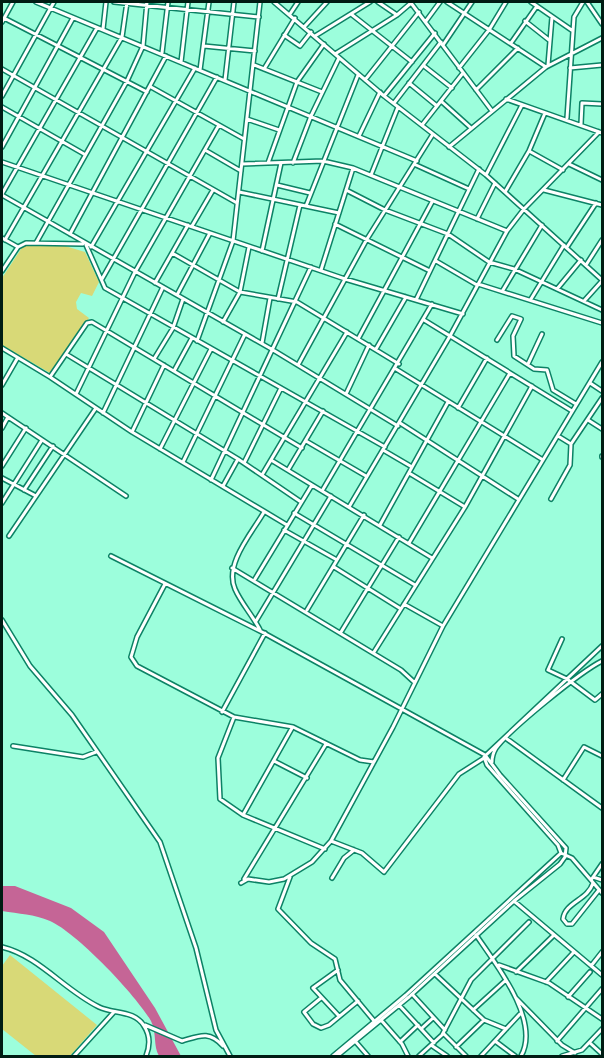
<svg xmlns="http://www.w3.org/2000/svg" width="604" height="1058" font-family="Barlow,sans-serif">
  <style>
    .green { fill: #d8d977 }
    .water { fill: #c56596 }
    .lines { fill: none; stroke-linecap: round; stroke-linejoin: round }
    .minor-casing { stroke: #0c8265; stroke-width: 6 }
    .minor { stroke: #fff; stroke-width: 3 }
  </style>
  <rect width="100%" height="100%" fill="#9cfedc"/>
  <path class="green" d="M29 244 65 246 85 252 99 282 92 296 81 293 76 302 77 309 89 318 50 373 2 345V278L23 246Z
    M10 955 97 1025 70 1056H36L2 1029V966Z"/>
  <path class="water" d="M2 886H15L71 908 104 932 155 1008 181 1056H159C153 1046 157 1033 151 1021 136 995 77 933 50 921 34 914 19 914 2 911Z"/>
  <g class="lines">
    <defs>
      <path id="minor" d="M36 2 417 161
        M114 2 259 17
        M274 2 384 96 486 175 602 280
        M378 2 397 15
        M447 2 546 67
        M531 2 573 31
        M587 2 602 24
        M411 3 492 111
        M290 14 298 2
        M351 14 412 62
        M4 18 147 92
        M426 21 440 2
        M525 21 549 40
        M2 22 13 2
        M305 26 327 2
        M103 29 106 2
        M284 35 300 46 311 32
        M315 36 370 2
        M511 43 537 6
        M443 45 472 2
        M204 46 255 51
        M162 53 168 2
        M335 54 397 15 411 3
        M181 62 188 2
        M254 65 322 92
        M548 65 552 17
        M424 66 452 88
        M459 68 489 30 506 2
        M570 68 602 65
        M2 69 237 203
        M264 69 295 18
        M200 70 209 2
        M225 80 234 2
        M365 80 419 12
        M409 83 437 106
        M151 87 244 139
        M476 90 518 48
        M2 96 54 2
        M384 96 435 33
        M506 99 602 133
        M441 101 471 128
        M394 103 441 42
        M2 107 84 154
        M567 118 574 17 583 2
        M247 119 279 130
        M581 124 582 103 602 104
        M422 125 463 73
        M359 136 380 92
        M2 147 73 18
        M449 147 546 67 602 38
        M205 150 241 171
        M529 151 563 170
        M2 162 345 279 463 314
        M268 163 297 82 324 44
        M293 163 311 116 339 58
        M242 164 323 161 353 168 507 231
        M569 164 602 180
        M416 165 469 189
        M371 175 398 107
        M486 175 522 105
        M277 185 310 193
        M346 190 385 210 448 234 489 262 514 269 602 310
        M544 190 602 205
        M239 192 339 213
        M505 192 529 151 545 113
        M2 194 97 28
        M2 195 273 350 398 426
        M306 206 358 75
        M477 219 495 183
        M335 224 430 271
        M192 226 213 190
        M70 234 166 56
        M2 238 18 247 26 243 83 244
        M5 240 122 37 127 2
        M36 243 127 81 143 46 147 2
        M86 245 105 288 385 447
        M91 247 195 68
        M567 247 596 203
        M262 251 281 163
        M172 253 240 292 297 302 399 364
        M436 261 477 285
        M586 265 602 240
        M321 270 353 168
        M2 271 18 247
        M102 279 217 77
        M155 283 188 225
        M478 284 602 323
        M557 289 581 260
        M503 290 542 225
        M177 295 210 233
        M278 299 300 205
        M531 299 564 245
        M416 300 479 169
        M584 301 602 281
        M424 320 572 411
        M223 322 240 292 249 247
        M358 339 432 202
        M497 340 512 316 521 319 513 336 514 356 534 369 547 370 553 390 576 404
        M197 341 233 241 260 2
        M262 343 270 298
        M2 348 50 377 132 432 287 525
        M376 349 406 297
        M66 354 238 459 301 502
        M154 359 173 328 183 299
        M528 364 542 334
        M298 365 367 239 433 134
        M396 369 543 460 602 362
        M174 371 192 338
        M50 377 87 323 92 322 302 448
        M590 383 602 391
        M2 385 17 359
        M76 394 135 272 219 125
        M346 394 369 345
        M458 408 487 358
        M2 413 126 496
        M103 413 163 287
        M588 420 602 429
        M400 423 518 499
        M2 428 8 417
        M132 432 164 365
        M558 436 571 444 602 398
        M306 441 366 476
        M160 449 211 349
        M383 450 412 467
        M602 456V457
        M271 460 432 558
        M183 462 245 334
        M244 463 281 388
        M2 466 26 428
        M288 470 323 411
        M409 473 465 507
        M262 475 347 332
        M2 478 36 496
        M211 480 311 267
        M223 486 238 459
        M24 490 53 446
        M322 491 432 304
        M551 499 570 465 571 444
        M2 503 42 440
        M349 507 450 336 507 231 524 209 599 132
        M294 513 415 585
        M380 525 448 402
        M284 530 337 560
        M9 536 96 408
        M409 543 510 373
        M111 556 262 632 485 755 500 775 566 848 565 857 560 864 514 901 409 997 337 1056
        M334 567 401 609
        M232 568 401 670 414 682
        M255 579 312 485
        M165 584 137 637 131 657 137 666 234 717 293 727 360 760 374 762
        M404 604 443 626
        M307 610 364 515
        M2 620 30 666 72 715 160 842 196 948 216 1030 230 1056
        M256 621 331 496
        M260 630C253 616 241 603 235 589 224 564 252 533 264 512
        M341 632 399 537
        M562 639 548 670 567 679 595 700 602 694
        M374 652 465 507 532 386
        M222 712 265 633
        M234 717 218 758 220 799 243 815 325 849
        M507 739 602 808
        M13 746 83 757 96 752
        M274 761 307 778
        M492 762C492 756 493 753 496 748 510 729 580 672 602 661
        M563 780 584 747 602 756
        M243 815 292 728
        M331 841 362 853 384 872 459 774 484 758
        M561 853 558 845 487 765 484 757 602 646
        M561 853 572 858 602 893
        M290 877 278 909 311 943 335 959 340 980 375 1022
        M593 877 602 880
        M332 878 344 858 354 850
        M244 879 326 744
        M591 880 602 864
        M241 883 248 879 269 882 284 879 312 862 331 841 393 727 443 626 543 460
        M593 883C588 900 565 902 563 919L567 924H572L599 890
        M514 901 602 975
        M476 935C496 964 541 1021 521 1056
        M2 947C39 956 64 990 99 1007 113 1014 135 1010 144 1026 150 1035 150 1046 146 1056
        M499 965 549 983 602 1019
        M591 966 602 952
        M338 970 313 988 339 1016
        M516 972 554 935
        M435 974 484 1020 506 1029
        M546 982 574 952
        M412 994 445 1030
        M568 997 590 972
        M321 998 304 1012 313 1024 321 1028 329 1025 358 1001
        M516 998 562 1045 575 1053
        M399 1005 434 1043
        M473 1010 506 980
        M381 1020 402 1044 408 1056
        M145 1025 182 1041C199 1036 209 1030 223 1046
        M421 1029 433 1018
        M443 1033 466 1056
        M355 1041 368 1056
        M495 1041 515 1056
        M557 1041 602 989
        M400 1042 418 1025
        M590 1043 602 1054
        M431 1045 447 1056
        M456 1047 484 1020
        M74 1056 114 1012
        M333 1056 406 995 561 853
        M419 1056 442 1035 471 980 529 922
        M481 1056 520 1014
        M562 1056 582 1050 602 1029"/>
    </defs>
    <use href="#minor" class="minor-casing"/>
    <use href="#minor" class="minor"/>
  </g>
  <rect width="604" height="1058" fill="none" stroke="#001c13" stroke-width="6"/>
</svg>
